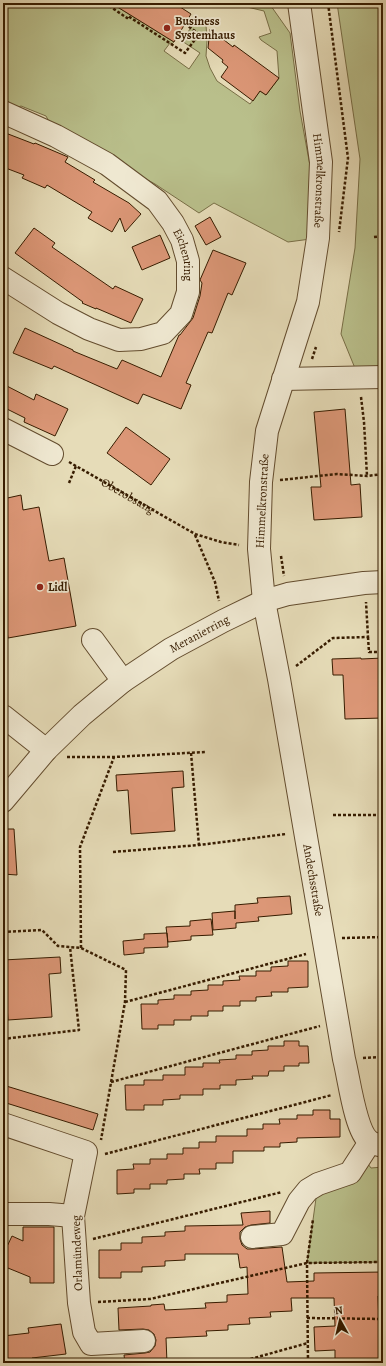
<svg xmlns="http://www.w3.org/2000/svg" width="386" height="1366" font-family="Alegreya,serif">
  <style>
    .green { fill: #b9bf8b; stroke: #786e46 }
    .building { fill: #dc9777; stroke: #371c00 }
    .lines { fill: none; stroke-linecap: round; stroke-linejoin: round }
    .minor-casing { stroke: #634c2e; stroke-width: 24 }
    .path { stroke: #371c00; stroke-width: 2.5; stroke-dasharray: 3 2; stroke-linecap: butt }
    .minor { stroke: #efe8d1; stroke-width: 22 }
    .poi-dot { fill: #8f2418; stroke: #efe8d1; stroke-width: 1.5 }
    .labels { text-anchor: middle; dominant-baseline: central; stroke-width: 3.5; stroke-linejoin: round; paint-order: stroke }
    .poi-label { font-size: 12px; font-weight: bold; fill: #371c00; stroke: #efe8d1; text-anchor: start }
    .street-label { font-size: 12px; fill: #371c00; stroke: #efe8d1 }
  </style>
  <rect width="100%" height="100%" fill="#e6dcb8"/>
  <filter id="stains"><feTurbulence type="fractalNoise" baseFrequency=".005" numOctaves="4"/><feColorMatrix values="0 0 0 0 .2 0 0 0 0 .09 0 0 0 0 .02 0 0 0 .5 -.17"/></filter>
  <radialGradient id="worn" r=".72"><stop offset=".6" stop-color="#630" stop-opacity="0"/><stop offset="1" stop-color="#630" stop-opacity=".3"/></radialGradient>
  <path class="green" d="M3 3H111L174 42 172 44 170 43 164 51 189 69 200 53 182 41 194 23 206 25 207 41 206 56 210 68 217 81 250 104 260 91 266 95 279 78 277 51 261 40 259 37 271 33 264 11 230 3H263L271 6 290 33 300 111 312 177 318 238 288 242 214 203 199 213 155 184 52 127 46 116 21 106 13 109 3 106Z
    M337 3H383V377L359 378 341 334 355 248 360 159Z
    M368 1164 371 1168 383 1167V1262L307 1263 318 1184Z"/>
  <path class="building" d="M111 3H174L191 14 174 42Z
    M210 29 233 47 234 45 279 78 266 95 260 91 253 101 221 77 228 67 222 62 223 60 208 48Z
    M3 132 34 144 35 143 68 157 65 162 95 180 93 182 129 203 141 214 125 232 120 218 112 232 88 218 92 212 47 185 45 188 22 178 24 175 3 167Z
    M210 217 221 237 206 245 195 226Z
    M34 228 55 243 52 247 113 289 115 286 143 299 131 323 96 308V309L82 303 83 302 15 253Z
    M160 235 170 258 142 270 132 247Z
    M213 250 246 263 232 295 228 293 212 333 208 332 186 383 191 385 181 409 143 394 138 404 54 366 52 369 13 353 25 328 73 350V351L117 369 122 360 161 377 179 335H180L193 318 200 296 202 283 200 280Z
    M3 384 34 400 36 394 68 409 55 436 24 422 25 418 3 407Z
    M345 409 351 485 360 484 362 517 314 520 311 487H321L314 412Z
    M126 427 170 459 151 485 107 453Z
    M21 495 23 510 39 507 49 561 64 558 76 626 8 638 6 624 3 625V499Z
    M361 658V659L383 658V718L345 719 343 675H333L332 659Z
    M183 771 184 787 172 788 175 831 131 834 128 790 117 791 116 775Z
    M3 829H14L17 875 3 874Z
    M290 896 292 914 258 917 259 921 236 923V928L213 930 212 913 235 911V919V905L258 903 257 898Z
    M211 919 213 935 191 936V940L168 942 166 927 190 926V921Z
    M167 933 168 947 144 948V953L124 955 123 941 144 939V934Z
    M60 957 61 973 49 974 52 1017 8 1020 5 976H3V960Z
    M288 961H308V987L288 988V992H271L272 996 256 997V1001H240V1006H223V1011H208V1016H191V1020H174V1025H158V1029H142L141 1004H158V1000L174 999V995H191V991L208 990V985H223V981L240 980 239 976H256V971H271V967L288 966Z
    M284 1041H299V1046H308L309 1063H299V1066H284V1071H269L268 1076H252L253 1079 236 1080V1085H220V1089H203V1095H180V1099L163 1100V1105H144V1110H126L125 1085H144V1080H163V1075H185V1067H203V1063H220L219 1060 236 1059V1055H252V1051L268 1050V1046H284Z
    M3 1085 98 1114 93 1130 3 1102Z
    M313 1110H330V1119H340V1137L297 1138V1142L280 1143V1147H264V1151H233V1163H216V1169H199L200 1174H184V1179L167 1180V1184H150V1189H134V1193L117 1194V1170L134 1169 133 1164H150V1159H167V1154H183V1148H199V1142H216V1136H247V1129H263V1124H280L279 1119H297V1115H313Z
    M270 1211V1223L251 1225 245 1227 240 1232V1239L242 1245 247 1249H253L282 1247 287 1282 314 1281V1273L383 1272V1296H378L379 1324H383V1349H379V1360L335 1362V1350L315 1351 314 1327 335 1326 334 1298H291L292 1311 270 1312 271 1317 249 1318 250 1324 228 1325V1330L206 1331 207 1336 166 1338 167 1363H125L124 1355 145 1353 150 1352 155 1346 156 1340 154 1334 149 1330 143 1329 119 1330 118 1308 151 1306V1305L164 1304 165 1310 206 1308 205 1303 227 1302V1295L248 1294 247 1267 240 1268 238 1254H185V1260L165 1261V1266L142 1267V1272H121V1278H99V1250H121V1243H142V1237L165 1236V1232L185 1231V1226L243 1225 241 1213Z
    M23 1227H54V1283H30V1277L3 1266V1255L12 1236 23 1241Z
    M61 1324 66 1354 32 1358 33 1363H3V1336L29 1333 28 1328Z"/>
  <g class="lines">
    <defs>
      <g id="minor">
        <path id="s2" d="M299 3 321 162 318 238 308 302 267 431 261 482 259 549 264 601 279 679 344 1059C349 1078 355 1130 369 1141 373 1144 378 1145 383 1146"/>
        <path id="s3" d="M3 112 56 136 107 164 157 201 173 223 182 240 188 261V292L181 314 163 333 141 339 119 340 89 329 58 313 3 278"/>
        <path d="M283 379 383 377"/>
        <path d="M3 429 52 454"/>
        <path d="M93 640 123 681"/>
        <path d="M3 716 46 750"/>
        <path id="s4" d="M3 801 46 750 82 715 123 681 171 649 223 621 264 601 288 594 364 583 383 582"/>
        <path d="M3 1124 86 1152 73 1216 79 1303 84 1332 91 1344 144 1341"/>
        <path d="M3 1214H49L73 1216"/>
        <path d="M252 1237 282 1234 299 1201 308 1190 318 1184 350 1173 370 1142"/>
      </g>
    </defs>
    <use href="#minor" class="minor-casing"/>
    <g class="path">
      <path d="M105 3 127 18 128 16 185 53 199 34 188 26"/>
      <path d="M328 3 348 158 339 232"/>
      <path d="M374 237 383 236"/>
      <path d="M312 359 316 347"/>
      <path d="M361 397 364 422 367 476"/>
      <path id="s1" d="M69 462 195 534 221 542 239 545"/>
      <path d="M280 480 337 474 367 476 383 474"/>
      <path d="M69 483 76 466"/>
      <path d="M195 535 215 582 219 601"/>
      <path d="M281 556 284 576"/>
      <path d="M368 637 369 652H383"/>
      <path d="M296 666 333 638 368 637 366 602"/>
      <path d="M191 753 199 845"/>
      <path d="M67 757H114L205 752"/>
      <path d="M333 815H383"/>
      <path d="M113 852 199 845 286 834"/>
      <path d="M3 932 42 930 58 946 81 948 126 970 125 1002 101 1140"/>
      <path d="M342 938 383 937"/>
      <path d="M81 948 80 847 114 757"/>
      <path d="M125 1002 306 954"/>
      <path d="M3 1039 79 1030 70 947"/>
      <path d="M363 1058 383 1057"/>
      <path d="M111 1082 320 1026"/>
      <path d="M105 1154 332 1095"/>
      <path d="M93 1239 282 1192"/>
      <path d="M98 1302 150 1299 307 1263 383 1262"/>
      <path d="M307 1318 383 1319"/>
      <path d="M236 1363 308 1343"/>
      <path d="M308 1363 307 1263 313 1219"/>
    </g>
    <use href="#minor" class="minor"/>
  </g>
  <g class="poi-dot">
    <circle cx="167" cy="28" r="4"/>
    <circle cx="40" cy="587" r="4"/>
  </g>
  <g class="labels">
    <g class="poi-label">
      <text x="175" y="21">Business<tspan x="175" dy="14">Systemhaus</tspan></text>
      <text x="48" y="587">Lidl</text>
    </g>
    <g class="street-label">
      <text stroke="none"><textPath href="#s2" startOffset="179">Himmelkronstraße</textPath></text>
      <text stroke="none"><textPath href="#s3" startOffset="240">Eichenring</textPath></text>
      <text stroke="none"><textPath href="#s1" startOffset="68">Oberobsang</textPath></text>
      <text transform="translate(262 501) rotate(-87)">Himmelkronstraße</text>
      <text stroke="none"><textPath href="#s4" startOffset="260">Meranierring</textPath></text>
      <text stroke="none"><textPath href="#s2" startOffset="891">Andechsstraße</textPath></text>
      <text transform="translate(77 1253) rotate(-92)">Orlamündeweg</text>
    </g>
  </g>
  <rect width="386" height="1366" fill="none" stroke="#e6dcb8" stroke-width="16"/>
  <rect x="4" y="4" width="378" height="1358" fill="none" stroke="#371c00" stroke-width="2"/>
  <rect x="8" y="8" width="370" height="1350" fill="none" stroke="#371c00"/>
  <g transform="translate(340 1320) rotate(352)" stroke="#efe8d1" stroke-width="3" paint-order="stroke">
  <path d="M0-3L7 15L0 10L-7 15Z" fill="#371c00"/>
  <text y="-6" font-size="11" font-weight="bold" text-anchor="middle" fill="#371c00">N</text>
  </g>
  <rect width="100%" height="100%" filter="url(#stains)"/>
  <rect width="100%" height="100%" fill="url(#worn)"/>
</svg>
